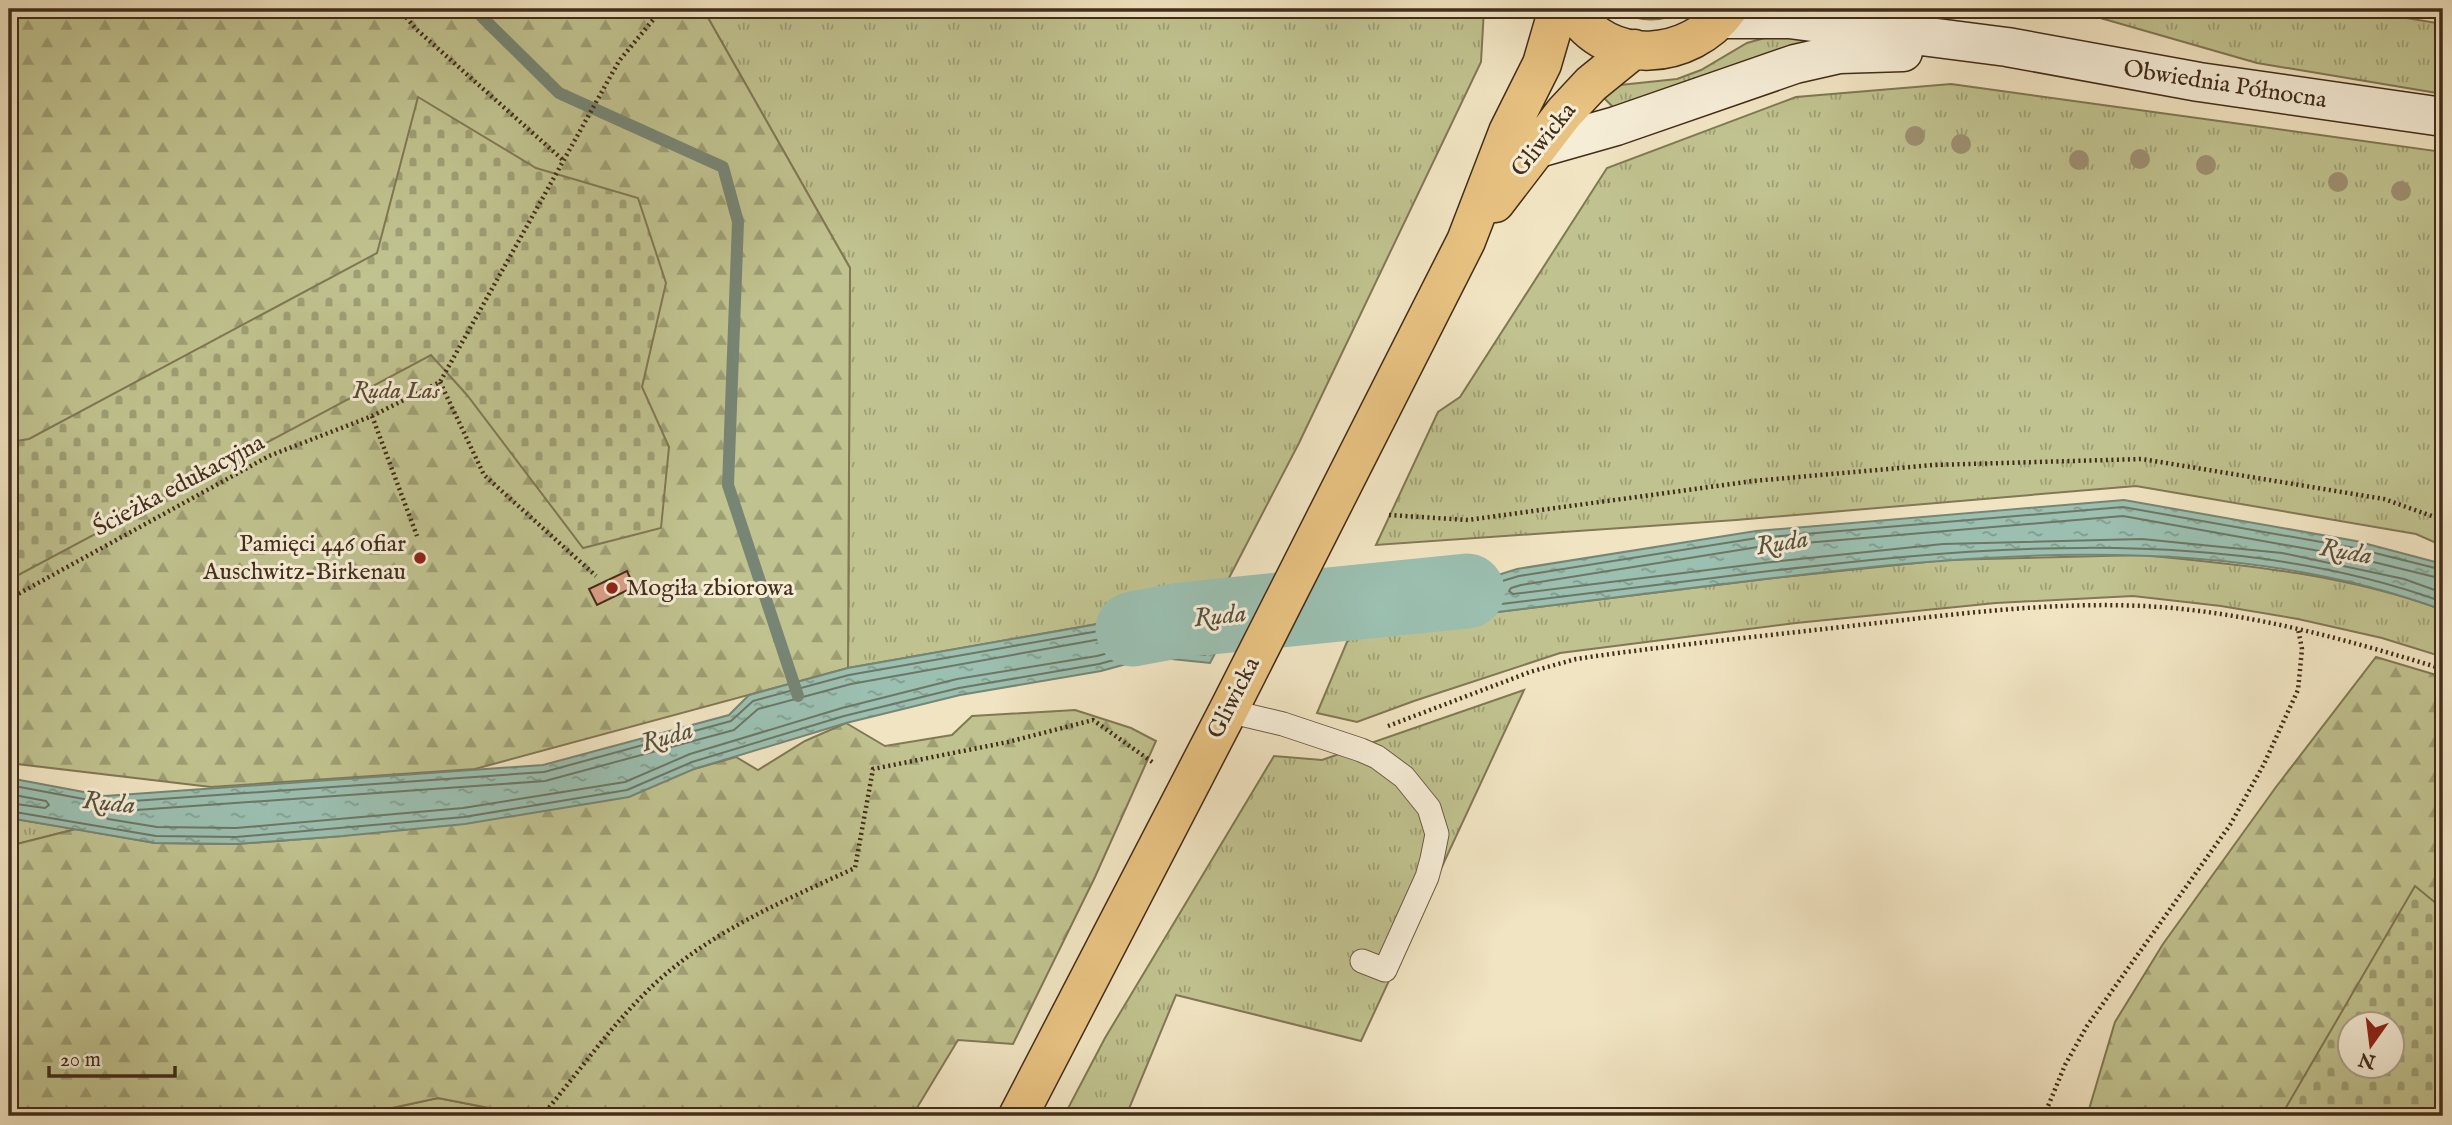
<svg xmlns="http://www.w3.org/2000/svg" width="2452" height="1125" font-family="'IM FELL English',serif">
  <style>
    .grass { fill: url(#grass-tufts); stroke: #817854; stroke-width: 2 }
    .forest { fill: url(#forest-firs); stroke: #817854; stroke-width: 2; fill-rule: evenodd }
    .cemetery { fill: url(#cemetery-stones); stroke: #817854; stroke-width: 2; fill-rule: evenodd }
    .water { fill: url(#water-ripples); stroke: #778574; stroke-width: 2 }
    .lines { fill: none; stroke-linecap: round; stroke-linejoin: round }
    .shore { stroke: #6e7664; stroke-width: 2 }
    .stream { stroke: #778574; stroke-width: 12 }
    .river { stroke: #9bbfb0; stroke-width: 75 }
    .building { fill: #dc9f88; stroke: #422d19; stroke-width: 2 }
    .lane-casing { stroke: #6e5b43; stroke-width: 25 }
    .secondary-casing { stroke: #422d19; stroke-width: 41 }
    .primary-casing { stroke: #422d19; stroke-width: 41 }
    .path { stroke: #422d19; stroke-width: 4.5; stroke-dasharray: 2 3.5; stroke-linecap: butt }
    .lane { stroke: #f6edd7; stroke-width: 23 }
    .secondary { stroke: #f6edd7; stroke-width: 38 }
    .primary { stroke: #e8c281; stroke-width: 38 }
    .tree { fill: #9e9072 }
    .poi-dot { fill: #8f2418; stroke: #f6edd7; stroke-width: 2.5 }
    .labels { text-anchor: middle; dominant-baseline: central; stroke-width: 6; stroke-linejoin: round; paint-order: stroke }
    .street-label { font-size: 24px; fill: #422d19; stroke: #f6edd7 }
    .park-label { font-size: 24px; font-style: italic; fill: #5b4b31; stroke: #f6edd7 }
    .poi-label { font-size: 24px; fill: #422d19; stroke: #f6edd7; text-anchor: end }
    .water-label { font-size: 26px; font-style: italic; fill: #58523f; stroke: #f6edd7 }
  </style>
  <defs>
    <pattern id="grass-tufts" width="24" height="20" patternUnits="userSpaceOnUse" patternTransform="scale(1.75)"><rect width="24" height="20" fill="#c0c28f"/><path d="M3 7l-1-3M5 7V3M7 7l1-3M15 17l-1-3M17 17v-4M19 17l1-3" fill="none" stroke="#9e9e74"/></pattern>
    <pattern id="forest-firs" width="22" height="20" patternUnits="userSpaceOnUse" patternTransform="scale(1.75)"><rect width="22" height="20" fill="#c0c28f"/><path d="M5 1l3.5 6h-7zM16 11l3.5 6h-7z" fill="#9e9e74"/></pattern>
    <pattern id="cemetery-stones" width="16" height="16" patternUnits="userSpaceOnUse" patternTransform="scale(1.75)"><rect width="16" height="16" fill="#c0c28f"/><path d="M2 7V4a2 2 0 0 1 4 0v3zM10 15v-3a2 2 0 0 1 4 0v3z" fill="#9e9e74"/></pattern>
    <pattern id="water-ripples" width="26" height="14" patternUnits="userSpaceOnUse" patternTransform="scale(1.75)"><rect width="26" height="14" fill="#9bbfb0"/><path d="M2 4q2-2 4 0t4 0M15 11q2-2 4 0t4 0" fill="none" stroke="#809c8e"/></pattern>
  </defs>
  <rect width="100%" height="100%" fill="#f1e4c2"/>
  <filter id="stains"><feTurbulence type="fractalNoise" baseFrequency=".00286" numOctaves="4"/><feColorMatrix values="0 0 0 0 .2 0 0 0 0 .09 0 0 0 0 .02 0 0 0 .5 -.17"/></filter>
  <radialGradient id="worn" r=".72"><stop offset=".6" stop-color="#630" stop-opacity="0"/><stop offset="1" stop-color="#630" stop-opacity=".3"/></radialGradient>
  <path class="grass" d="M703 9H1484L1481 62 1299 443 1216 603 848 668 850 268Z
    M1616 9H1686C1665 23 1637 23 1616 9Z
    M2069 9H2352L2443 24V94L2257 63Z
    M1775 35 1816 39 1617 111 1600 94 1620 85 1677 79 1701 70 1747 43Z
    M1951 84 2443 152V546L2416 534 2136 486 1736 520 1376 545 1438 412 1460 397 1607 168 1796 97Z
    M2143 555C2246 565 2345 574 2443 610V657L2382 638 2298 619 2221 606 2133 596 1996 603 1796 623 1560 653 1414 701 1357 722 1317 713 1352 630 1774 578 1945 560Z
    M1524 690 1361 1041 1176 995 1126 1116H1064L1105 1038 1274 756 1322 760Z
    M9 818 76 829 9 846Z
    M438 1098 510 1112 513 1116H9V1114L378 1111Z"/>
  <path class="forest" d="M9 9H703L850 268 848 668 475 769 211 787 9 763Z
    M2376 657 2443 677V1116H2087L2115 1022 2163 944 2276 787ZM2350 1024H2392V1066H2350Z
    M1075 710 1131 728 1156 741 1095 877 1013 1044 958 1040 912 1116H513L510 1112 438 1098 378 1111 9 1114V846L76 829 155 843 236 844 343 836 694 769 736 757 758 770 805 741 846 723 885 746 952 735 972 716Z"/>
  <path class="cemetery" d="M418 97 536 168 638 198 666 283 642 387 669 447 661 528 583 548 467 395 431 355 9 580V442L29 439 377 253Z
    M2415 886 2443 909V1116H2281ZM2350 1024H2392V1066H2350Z"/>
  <path class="water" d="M2124 500 2356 541 2443 564V610C2214 525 1952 556 1715 585 1594 600 1473 615 1352 630L1380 568 1419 583 1479 581 1517 569 1756 531Z
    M1252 584 1210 663 1152 657 1101 671 960 695 846 723 694 769 629 797 465 824 343 836 236 844 155 843 9 818V778L105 796 543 765 729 715 749 695 848 668 1098 624Z"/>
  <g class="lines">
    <path class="shore" d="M2443 570 2355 548 2123 507 1757 538 1519 576 1479 588 1418 589 1385 577 1366 617 1370 620C1487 606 1604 592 1721 577 1953 548 2219 520 2443 602
      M2443 579 2353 557 2123 516 1758 547 1521 585 1511 588 1509 591 1513 594 1772 562 1943 544 2142 539 2282 553 2404 579 2443 593
      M1390 589 1423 598 1425 603 1422 605 1382 610 1380 605 1387 590Z
      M1213 611 1217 612V615L1200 646 1150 642 1097 656 957 679 842 708 690 754 625 782 463 808 236 828 157 827 108 819 105 816 108 812 545 781 734 730 758 709 851 684 1101 639Z
      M9 785 105 803 544 772 731 721 753 701 849 675 1099 631 1231 597 1235 600 1205 655 1151 650 1099 664 959 688 844 716 692 762 627 790 464 817 236 837 156 836 9 811
      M9 794 46 801 49 805 45 808 9 803"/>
    <path class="stream" d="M486 9 482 17 559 93 723 167 738 222 728 485 798 696"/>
    <path class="river" d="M1133 629 1181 620 1467 591"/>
  </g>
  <path class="building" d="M627 571 634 587 597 605 589 589Z"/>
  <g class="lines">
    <defs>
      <path id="lane" d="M1228 711 1283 724 1361 750 1377 757 1404 777 1429 808 1437 834 1432 859 1427 877 1385 970 1362 961"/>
      <path id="secondary" d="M1721 19H1789L2007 47 2199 82 2443 117
        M1535 149 1616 126 1795 64 1839 54 1903 52"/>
      <path id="primary" d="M1572 9C1608 68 1690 61 1728 9
        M1495 203 1564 113 1591 84 1634 49
        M1018 1116 1228 711 1466 241 1508 132 1542 64 1558 9"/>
    </defs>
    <use href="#lane" class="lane-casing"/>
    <use href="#secondary" class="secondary-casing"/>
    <use href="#primary" class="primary-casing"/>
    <path class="path" d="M399 9 416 29 563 160
      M440 382 484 475 596 576
      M372 416 417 536
      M1389 515 1468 520 1753 481 1933 465 2142 459 2384 499 2443 520
      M9 599 269 456 372 416 440 382 619 61 662 9
      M1388 726 1530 672 1576 659C1670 645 1765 636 1859 625 1958 614 2060 600 2160 607 2256 614 2351 641 2443 669
      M542 1116C584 1066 622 1009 673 968 728 924 792 897 855 868L873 769 1008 742 1093 720 1155 764
      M2044 1116 2065 1065 2087 1026 2230 825 2264 764 2298 690 2302 649 2298 629"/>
    <use href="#lane" class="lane"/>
    <use href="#secondary" class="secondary"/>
    <use href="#primary" class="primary"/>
  </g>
  <g class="tree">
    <circle cx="1915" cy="136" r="10"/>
    <circle cx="1961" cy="144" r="10"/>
    <circle cx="2140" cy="159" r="10"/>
    <circle cx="2079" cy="160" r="10"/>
    <circle cx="2206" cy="165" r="10"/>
    <circle cx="2338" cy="182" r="10"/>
    <circle cx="2401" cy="191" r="10"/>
  </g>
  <g class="poi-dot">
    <circle cx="420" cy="558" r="7"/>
    <circle cx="612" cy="588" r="7"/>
  </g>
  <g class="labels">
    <g class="street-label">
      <text transform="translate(2225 85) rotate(9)">Obwiednia Północna</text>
      <text transform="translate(1544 140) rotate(-51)">Gliwicka</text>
      <text transform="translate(179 486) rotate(-28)">Ścieżka edukacyjna</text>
      <text transform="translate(1234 698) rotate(-63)">Gliwicka</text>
    </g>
    <g class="park-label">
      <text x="396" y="391">Ruda Las</text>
    </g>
    <g class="poi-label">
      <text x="406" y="544">Pamięci 446 ofiar<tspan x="406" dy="28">Auschwitz-Birkenau</tspan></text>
      <text x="626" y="588" text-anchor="start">Mogiła zbiorowa</text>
    </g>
    <g class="water-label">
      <text transform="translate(1782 543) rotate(-9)">Ruda</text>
      <text transform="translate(2346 552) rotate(10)">Ruda</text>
      <text transform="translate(1220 616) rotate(-6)">Ruda</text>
      <text transform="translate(667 737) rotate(-16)">Ruda</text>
      <text transform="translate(109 803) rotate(6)">Ruda</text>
    </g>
  </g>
  <rect width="2452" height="1125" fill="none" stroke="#f1e4c2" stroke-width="35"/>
  <rect x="10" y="10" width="2431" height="1104" fill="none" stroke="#422d19" stroke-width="3.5"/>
  <rect x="18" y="18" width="2417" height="1090" fill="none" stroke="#422d19" stroke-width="2"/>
  <g transform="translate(2371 1045) rotate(194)"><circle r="33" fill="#f6edd7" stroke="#aea08b" stroke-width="2"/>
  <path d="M0-5L12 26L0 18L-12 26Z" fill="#8f2418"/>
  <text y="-10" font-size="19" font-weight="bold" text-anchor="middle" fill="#422d19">N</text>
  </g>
  <path d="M49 1066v10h126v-10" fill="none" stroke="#422d19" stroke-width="3.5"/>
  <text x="60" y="1066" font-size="21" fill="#422d19" stroke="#f6edd7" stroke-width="5" paint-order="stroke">20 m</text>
  <rect width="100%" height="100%" filter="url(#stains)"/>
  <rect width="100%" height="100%" fill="url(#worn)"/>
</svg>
